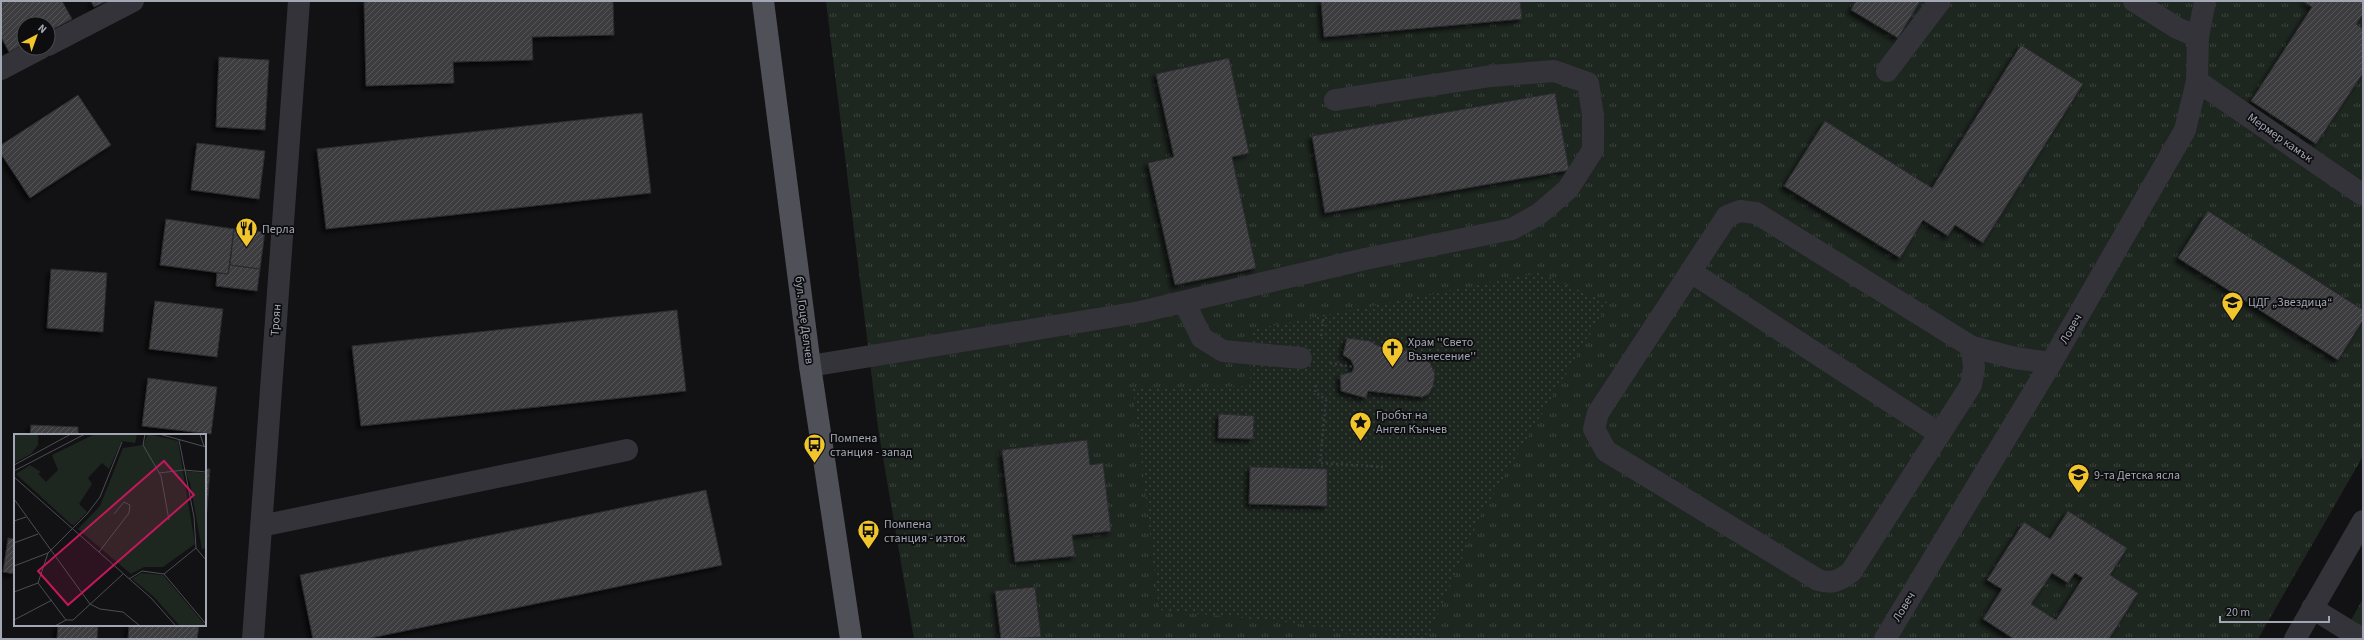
<svg xmlns="http://www.w3.org/2000/svg" width="2364" height="640" font-family="'Source Sans 3',sans-serif">
  <style>
    .grass { fill: url(#grass-tufts) }
    .park { fill: url(#park-dots) }
    .building { fill: url(#building-hatch); stroke: #2c2c30; fill-rule: evenodd; filter: url(#shadow) }
    .lines { fill: none; stroke-linecap: round; stroke-linejoin: round }
    .path { stroke: #393a40; stroke-width: 2.5; stroke-dasharray: 2 3; stroke-linecap: butt }
    .minor { stroke: #333339; stroke-width: 22 }
    .major { stroke: #4f5058; stroke-width: 22 }
    .labels { text-anchor: middle; dominant-baseline: central; stroke-width: 3.5; stroke-linejoin: round; paint-order: stroke }
    .street-label { font-size: 12px; fill: #a3a7b4; stroke: #0d0d0f }
    .poi-label { font-size: 12px; fill: #a3a7b4; stroke: #0d0d0f; text-anchor: start }
    .inset-road { fill: none; stroke: #4c4e54; stroke-width: 1 }
    .view { fill: #c2185b; fill-opacity: 0.15; stroke: #c2185b; stroke-width: 2 }
    .inset-edge { fill: none; stroke: #a3a7b4; stroke-width: 2 }
  </style>
  <defs>
    <pattern id="grass-tufts" width="24" height="20" patternUnits="userSpaceOnUse"><rect width="24" height="20" fill="#1e2620"/><path d="M3 7l-1-3M5 7V3M7 7l1-3M15 17l-1-3M17 17v-4M19 17l1-3" fill="none" stroke="#3c433e"/></pattern>
    <pattern id="park-dots" width="8" height="8" patternUnits="userSpaceOnUse"><rect width="8" height="8" fill="#1e2620"/><path d="M2 2h.1M6 6h.1" fill="none" stroke="#3c433e" stroke-width="1.8" stroke-linecap="round"/></pattern>
    <pattern id="building-hatch" width="6" height="6" patternUnits="userSpaceOnUse"><rect width="6" height="6" fill="#3c3c41"/><path d="M-1 1l2-2M0 6l6-6M5 7l2-2" fill="none" stroke="#55555a"/></pattern>
    <filter id="shadow"><feDropShadow dx="-3.5" dy="3.5" stdDeviation="2" flood-color="#0009"/></filter>
  </defs>
  <rect width="100%" height="100%" fill="#121214"/>
  <path class="grass" d="M826 1H2363V456L2258 639H914L878 428Z
    M2363 599V639H2340Z"/>
  <path class="park" d="M1539 273 1609 303 1481 515 1427 639H1371L1296 623 1159 610 1133 389 1250 386 1251 330Z"/>
  <path class="building" d="M2 1H62L72 19 48 32V24H24V44L9 52 1 37Z
    M91 1H107L94 7Z
    M364 1H613L614 35 532 37 533 60 453 62 454 83 366 86Z
    M1321 1H1520L1522 19 1324 37Z
    M1856 1H1920L1898 38 1851 10Z
    M2303 1H2363V14L2356 24 2363 29V73L2316 144 2251 101 2312 7Z
    M2021 45 2083 84 1983 243 1955 225 1948 236 1923 220 1900 258 1784 186 1825 121 1932 188Z
    M219 57 269 60 265 130 216 127Z
    M1229 58 1249 153 1232 157 1256 268 1175 285 1148 163 1174 157 1156 74Z
    M1555 93 1569 170 1325 213 1312 136Z
    M78 95 111 145 30 198 1 154V145Z
    M642 113 651 193 326 229 317 149Z
    M197 143 265 151 259 199 191 190Z
    M2208 211 2363 310V320L2338 360 2178 258Z
    M166 219 234 229 228 274 160 265Z
    M234 229 265 232 260 269 230 265Z
    M230 265 260 269 257 291 216 286 217 273 228 274Z
    M51 269 107 273 103 332 47 328Z
    M155 301 223 309 217 357 149 349Z
    M677 310 686 391 361 426 352 346Z
    M1347 338 1370 341 1378 346 1426 354 1435 374 1433 386 1429 394 1422 397 1368 391 1366 398 1341 391 1340 375 1352 372 1354 367 1351 360 1343 355Z
    M148 378 217 387 211 434 142 426Z
    M1219 414 1254 416 1253 439 1218 438Z
    M31 425 78 427V435H30Z
    M1087 440 1090 465 1103 463 1111 531 1072 535 1075 556 1015 562 1002 450Z
    M1250 467 1327 469V506L1249 504Z
    M205 469H210L205 535Z
    M706 490 722 565 366 639H313L300 575Z
    M2068 511 2127 548 2110 575 2138 593 2109 639H2014L1983 619 2002 589 1987 580 2024 522 2050 539ZM2052 573 2068 583 2075 573 2083 578 2056 620 2031 604Z
    M8 538 15 539V574L3 572Z
    M1035 587 1041 637 1001 639 995 591Z
    M58 625H98L97 639H57Z
    M129 625H199L197 639H128Z"/>
  <g class="lines">
    <path class="path" d="M1321 336 1324 315
      M1330 363 1354 367
      M1316 385 1315 392 1326 400 1320 463 1386 467"/>
    <path class="minor" d="M2134 1 2177 28 2198 37
      M48 45 133 1
      M1 69 41 48
      M1887 71 1940 1
      M2197 81 2363 195
      M1691 272 1940 434
      M1184 302 1202 338 1223 351 1301 358
      M1972 347 1974 368 1971 385 1851 572C1839 581 1832 584 1818 580L1606 451 1594 429 1598 413 1727 216 1740 211 1756 213 1972 347 2015 358 2051 363
      M810 366 1140 312 1365 259 1512 229 1539 214 1568 189 1593 150V115L1588 83 1554 71 1491 76 1335 100
      M261 526 627 450
      M2312 608 2362 639
      M253 639 299 1
      M1885 639 2051 363 2185 130 2197 81 2198 37 2205 1
      M2295 639 2363 521"/>
    <path class="major" d="M763 1 810 366 851 639"/>
  </g>
  <defs>
    <symbol id="restaurant-pin" viewBox="-11 -11 22 30"><path d="M0 17L-7.5 6A9.5 9.5 0 1 1 7.5 6Z" fill="#f1c52c" stroke="#0d0d0f"/><path d="M-5-6h1v4h1v-4h1v4h1v-4h1v5L-1.5 .5V6h-2V.5L-5-1ZM5-6V6H3V1.5H1.5Q1.5-4 5-6Z" fill="#111"/></symbol>
    <symbol id="school-pin" viewBox="-11 -11 22 30"><path d="M0 17L-7.5 6A9.5 9.5 0 1 1 7.5 6Z" fill="#f1c52c" stroke="#0d0d0f"/><path d="M0-5L7-2L0 1L-7-2ZM-4 1L0 2.5L4 1V4Q0 6-4 4Z" fill="#111"/></symbol>
    <symbol id="church-pin" viewBox="-11 -11 22 30"><path d="M0 17L-7.5 6A9.5 9.5 0 1 1 7.5 6Z" fill="#f1c52c" stroke="#0d0d0f"/><path d="M-1.2-6h2.4v3.5h3.3v2.4h-3.3V6h-2.4V-.1h-3.3v-2.4h3.3Z" fill="#111"/></symbol>
    <symbol id="sight-pin" viewBox="-11 -11 22 30"><path d="M0 17L-7.5 6A9.5 9.5 0 1 1 7.5 6Z" fill="#f1c52c" stroke="#0d0d0f"/><path d="M0-6L1.8-2.2L6-1.7L2.9 1.2L3.7 5.4L0 3.3L-3.7 5.4L-2.9 1.2L-6-1.7L-1.8-2.2Z" fill="#111"/></symbol>
    <symbol id="bus-pin" viewBox="-11 -11 22 30"><path d="M0 17L-7.5 6A9.5 9.5 0 1 1 7.5 6Z" fill="#f1c52c" stroke="#0d0d0f"/><path d="M-5-6H5V4H4V6H2V4H-2V6H-4V4H-5ZM-3.5-4V0h7V-4ZM-3.5 1.2v1.5H-2V1.2ZM2 1.2v1.5H3.5V1.2Z" fill="#111"/></symbol>
  </defs>
  <g fill-rule="evenodd">
    <use href="#restaurant-pin" x="234" y="216" width="25" height="34"/>
    <use href="#school-pin" x="2220" y="290" width="25" height="34"/>
    <use href="#church-pin" x="1380" y="336" width="25" height="34"/>
    <use href="#sight-pin" x="1348" y="410" width="25" height="34"/>
    <use href="#bus-pin" x="802" y="432" width="25" height="34"/>
    <use href="#school-pin" x="2066" y="462" width="25" height="34"/>
    <use href="#bus-pin" x="856" y="518" width="25" height="34"/>
  </g>
  <g class="labels">
    <g class="street-label">
      <text transform="translate(2280 138) rotate(35)">Мермер камък</text>
      <text transform="translate(276 320) rotate(-86)">Троян</text>
      <text transform="translate(804 320) rotate(83)">бул. Гоце Делчев</text>
      <text transform="translate(2071 329) rotate(-60)">Ловеч</text>
      <text transform="translate(1904 607) rotate(-59)">Ловеч</text>
    </g>
    <g class="poi-label">
      <text x="262" y="229">Перла</text>
      <text x="2248" y="302">ЦДГ „Звездица“</text>
      <text x="1408" y="342">Храм ''Свето<tspan x="1408" dy="14">Възнесение''</tspan></text>
      <text x="1376" y="415">Гробът на<tspan x="1376" dy="14">Ангел Кънчев</tspan></text>
      <text x="830" y="438">Помпена<tspan x="830" dy="14">станция - запад</tspan></text>
      <text x="2094" y="475">9-та Детска ясла</text>
      <text x="884" y="524">Помпена<tspan x="884" dy="14">станция - изток</tspan></text>
    </g>
  </g>
  <g transform="translate(14 434)">
    <rect width="192" height="192" fill="#121214"/>
    <path d="M0 0H24V11L17 20 0 29ZM81 0H123L121 9 108 7 95 35 88 29 74 44 78 50 65 70 73 78 60 91 57 90 2 40 16 31 27 38 24 40 32 48 44 36 38 21ZM134 0 164 7 181 110 149 133H130L117 140 64 95 86 72 109 14 129 11ZM171 37 192 39V113L188 116 176 49ZM127 139 149 141 192 192H166L139 162 118 145Z" fill="#1e2620"/>
    <path d="M124 78 130 105 114 115 103 105 119 80Z" fill="#1e2620"/>
    <path class="inset-road" d="M131 0 129 11 147 42 155 86M145 0 192 13M186 0 190 12M165 6 180 83 182 114 192 126M0 31 57 0M0 37 71 0M145 39 170 36 192 38M0 43 137 164 162 192M0 65 76 170 86 175 109 178 126 192M0 87 12 83M0 109 24 100M85 118 115 79 116 71 110 68 100 80M0 132 34 119 73 80 86 63 108 8M150 140 192 190M115 145 128 137 150 140 182 114M24 149 52 186M0 158 24 149 34 119M0 186 38 166M41 192 52 186H59L109 140"/>
    <path class="view" d="M150 27 180 61 54 171 24 137Z"/>
    <rect width="192" height="192" class="inset-edge"/>
  </g>
  <rect width="2364" height="640" fill="none" stroke="#a3a7b4" stroke-width="4"/>
  <g transform="translate(36 36) rotate(41)"><circle r="19" fill="#0d0d0f" stroke="#494b51"/>
  <path d="M0-3L7 15L0 10L-7 15Z" fill="#f1c52c"/>
  <text y="-6" font-size="11" font-weight="bold" text-anchor="middle" fill="#a3a7b4">N</text>
  </g>
  <path d="M2220 616v6h109v-6" fill="none" stroke="#a3a7b4" stroke-width="2"/>
  <text x="2226" y="616" font-size="12" fill="#a3a7b4" stroke="#0d0d0f" stroke-width="3" paint-order="stroke">20 m</text>
</svg>
